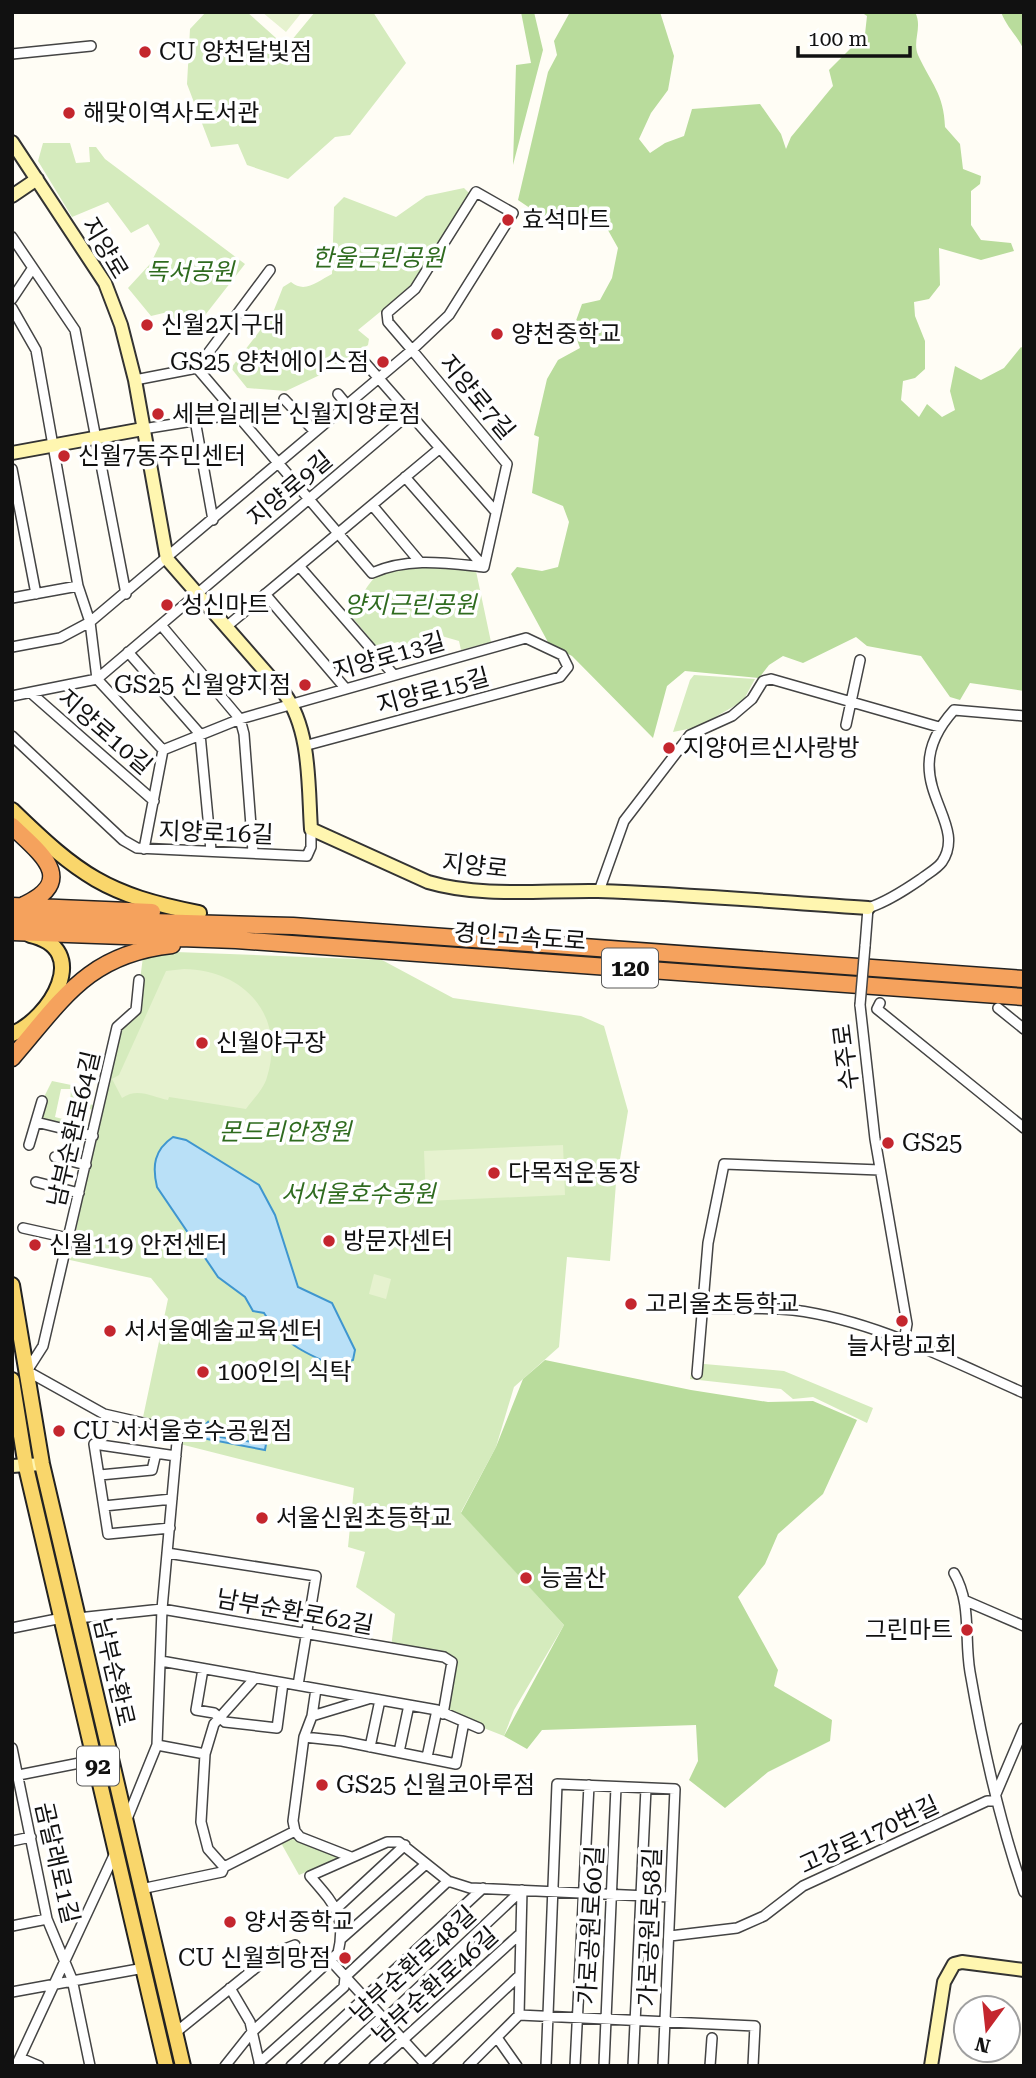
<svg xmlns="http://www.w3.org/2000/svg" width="1036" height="2078" font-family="'Roboto Serif','Noto Sans KR',serif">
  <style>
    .green { fill: #d5ebbd }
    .forest { fill: #b9dc9c }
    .pitch { fill: #e6f2cf }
    .water { fill: #b9e0f7; stroke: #3f96cf; stroke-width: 2 }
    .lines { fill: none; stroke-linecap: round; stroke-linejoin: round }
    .street-casing { stroke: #444; stroke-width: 12 }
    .secondary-casing { stroke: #333; stroke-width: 16 }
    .primary-casing { stroke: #222; stroke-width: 18 }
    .highway-casing { stroke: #222; stroke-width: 19 }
    .street { stroke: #fff; stroke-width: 9 }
    .secondary { stroke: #fff6b0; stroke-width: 12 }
    .primary { stroke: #f9d66b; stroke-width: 14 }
    .highway { stroke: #f5a25d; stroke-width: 16 }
    .street-bridge-casing { stroke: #444; stroke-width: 12; stroke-linecap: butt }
    .street-bridge { stroke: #fff; stroke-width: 9 }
    .poi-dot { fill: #c4262e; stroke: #fff; stroke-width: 2.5 }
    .labels { text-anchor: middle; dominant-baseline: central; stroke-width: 7; stroke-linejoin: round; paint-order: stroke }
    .shield { fill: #fff; stroke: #585858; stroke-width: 2 }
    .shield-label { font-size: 23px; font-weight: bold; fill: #111 }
    .poi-label { font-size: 24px; fill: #111; stroke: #fff; text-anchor: start }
    .street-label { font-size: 24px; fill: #111; stroke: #fff }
    .park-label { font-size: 24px; font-style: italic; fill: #2f6b1f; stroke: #fff }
  </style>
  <rect width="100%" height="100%" fill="#fffdf5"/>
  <path class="green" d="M206 12H247L286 47 315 12H373L406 63 350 135 335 137 288 179 247 165 238 144 211 147 187 84 190 29Z
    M43 143H70L76 163 90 162 89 147H96L105 159 245 264 195 328 176 331 172 311 151 316 128 288 151 263 160 244 148 224 131 233 108 202 72 217 38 161Z
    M464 188 469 193 413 285 358 330 369 339 368 345 339 366 286 391 247 388 231 368 272 315 283 287 291 282C305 294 318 281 332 274L334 207 344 197 396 217 426 196Z
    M416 566 476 571 491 642 461 650 459 641 438 635 430 643V648L410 650 398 642 377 647 351 616C372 579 370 570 416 566Z
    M694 675 755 679 743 701 698 727 673 732 690 680Z
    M176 952 382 960 453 998 581 1016 604 1026 628 1111 616 1183 610 1261 567 1257 559 1347 514 1387 496 1447 461 1512 564 1625 514 1710 504 1736 443 1712 451 1661 391 1648 395 1614 356 1587 365 1552 348 1547 354 1488 180 1444 181 1434 142 1422 168 1299 151 1278 70 1260 117 1027 136 1010 143 957Z
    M52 1081 76 1086 75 1101 98 1106 99 1111 70 1105 71 1089H61L55 1117 93 1127 90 1132 39 1119 42 1101Z
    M693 1363 784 1371 873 1408 867 1423 813 1397 793 1399 781 1389 690 1379Z
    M294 1836 297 1840 341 1857 299 1875 281 1843Z"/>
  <path class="forest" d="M521 12H534L543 50 513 165 516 65 531 63Z
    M570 12H660L674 56 668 90 651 113 639 139 650 153 665 143 684 136 692 109 760 104 781 134 786 149 791 137 833 86 829 70 865 34 867 16 861 12H915C923 27 912 41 918 55 931 83 944 94 945 127L960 144 963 169 981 176 980 184 971 191V225L981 240 1011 243 1014 251 981 260 939 248 940 285 929 299 914 302 915 316 925 341V369L915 378 903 381 901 400 919 417 927 404 942 417 955 410 950 391 955 366 981 380 1004 368 1021 347 1024 349V691L970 683 960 700 950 697 921 656 867 646 856 637 803 663 783 656 769 665 759 678 685 671 667 686 653 738 572 656 549 644 511 574 517 567 542 571 558 567 569 522 563 506 532 493 539 437 534 435 547 379 558 360 580 348 573 329 582 304 600 300 612 278 618 248 604 223 583 219 577 227 549 221 518 200 548 72 557 55 554 41Z
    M1001 12H1024V50C1017 35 1007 28 1001 12Z
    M545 1360 691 1390 768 1402 813 1401 857 1420 823 1494 778 1534 765 1564 738 1597 778 1670 774 1686 832 1720 830 1741 768 1772 725 1808 689 1780 698 1761 696 1725 542 1730 527 1749 504 1736 564 1625 461 1513 496 1447 523 1379Z"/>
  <path class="pitch" d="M262 12H302L286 32Z
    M184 969C245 970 286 1016 267 1077 264 1089 253 1099 246 1109L169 1097 168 1100C152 1097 138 1087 122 1098L112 1079 119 1075 166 971Z
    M563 1145 565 1195 426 1201 424 1151Z
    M374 1274 391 1279 386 1299 369 1294Z"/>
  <path class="water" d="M173 1137 186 1140 259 1185 275 1215 298 1287 332 1303 355 1350 353 1360 335 1366C304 1353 281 1342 264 1313L253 1311 245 1297 218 1277 157 1187C152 1166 154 1150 173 1137Z
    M194 1420 199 1424 204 1422 205 1425 208 1422 210 1426 211 1423H215L213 1436 266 1444 265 1450 191 1436Z"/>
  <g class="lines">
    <defs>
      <path id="street" d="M12 54 91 46
        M476 192 513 213 449 315 412 350 388 322 387 313 415 289Z
        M12 237 75 330 126 594
        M12 299 32 269
        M12 308 36 350 78 586 90 622 97 679 163 750
        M360 357 496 512
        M197 368 372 573C409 557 445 563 484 567
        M135 380 197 368 270 270
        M338 394 347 405
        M284 399 315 432
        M195 420 213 520
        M143 429 236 414
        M12 469 36 594
        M405 477 484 567
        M372 505 419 561
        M299 566 393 674
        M265 594 346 689
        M12 598 78 586
        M161 625 240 719 244 734 253 852
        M226 627 439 449
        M12 647 60 638 90 622 412 350 507 464 484 567
        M128 652 200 734 211 850
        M31 693 154 801
        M12 696 97 679 409 414
        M846 725 860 660
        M12 736 123 840 137 848 307 856 311 847V829
        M144 849 163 750 240 719 526 638 562 655 568 667 560 677 304 746
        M599 891 624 821 690 735 732 716 752 699 763 681 771 679 939 727
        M865 946 868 908C887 902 905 890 921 879 927 874 937 869 942 862 971 819 891 780 954 710L1024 716
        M880 1003 877 1009 1024 1128
        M860 1005 875 1139 907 1324 904 1341
        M998 1008 1024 1029
        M36 1122 93 1136
        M29 1145 42 1101
        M55 1157 86 1165
        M36 1182 79 1193
        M23 1228 68 1238
        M703 1308C733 1309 764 1307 793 1310 874 1320 951 1361 1024 1393
        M697 1374 708 1243 724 1164 880 1170
        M100 1475 152 1470 156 1453
        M104 1506 172 1499
        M170 1528 108 1534 94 1444 176 1456
        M167 1553 316 1576 298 1685
        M954 1573C972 1604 964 1637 970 1672 983 1747 999 1821 1024 1892
        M966 1601 1024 1626
        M78 1618 162 1609 444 1657 452 1662 443 1714
        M12 1628 62 1618
        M161 1661 437 1710 479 1728
        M203 1669 196 1710 214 1713 225 1722 277 1728 283 1683
        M312 1716 316 1689
        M304 1737 342 1741 456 1764 464 1722
        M157 1745 205 1754
        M370 1747 380 1700
        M12 1748 47 1919 72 1979 90 2066
        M399 1752 409 1705
        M427 1757 437 1710
        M14 1776 110 1757
        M996 1794 1024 1728
        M127 1819 157 1745 162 1609 178 1431 104 1414 27 1371 43 1346 117 1027 136 1010 139 980
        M295 1831 293 1821 304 1737 312 1716 368 1699
        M12 1841 31 1837
        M224 1867 208 1849 201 1822 205 1754 214 1724 255 1678
        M141 1889 222 1872 224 1867 295 1831 300 1837 351 1857
        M337 1908 405 1845
        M12 1926 47 1919
        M670 1936 737 1928 764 1916 803 1886 987 1801H997
        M341 1939 426 1864
        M331 1961 427 2066
        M230 1988 250 2022 260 2066
        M12 1992 144 1968
        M519 2015 522 1890
        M175 2033 274 1953 295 1945
        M498 2039 517 2066
        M20 2058 39 2066
        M259 2063 344 1987 345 1977 448 1881
        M16 2066 116 1851
        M225 2066 252 2032 338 1953C347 1915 333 1903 310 1876L387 1842H399L448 1881 470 1888 670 1897
        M291 2066 483 1888
        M329 2066 382 2017 386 2018 522 1890
        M374 2066 521 1933
        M423 2066 520 1975
        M468 2066 519 2015 755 2026 753 2066
        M546 2066 557 1784 675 1789 663 2066
        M575 2066 589 1785
        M604 2066 616 1787
        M633 2066 646 1788
        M710 2066 712 2038"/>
      <path id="secondary" d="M12 142 105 283 121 325 135 380 167 559 284 693C311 730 308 785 311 829L428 882C482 898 543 890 598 891 688 894 778 902 868 908
        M12 196 37 179
        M12 453 143 429
        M12 1466 42 1464
        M931 2066 944 1982 954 1964 962 1962 1024 1970"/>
      <path id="primary" d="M12 810C79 875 106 895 199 913
        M12 1034C50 1019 93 949 30 935
        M12 1285 42 1464 183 2066
        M12 1380 26 1467 166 2066"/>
      <path id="highway" d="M12 826C40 853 78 880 24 905
        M12 906 152 912
        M12 918 293 926 1024 979
        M12 932 236 940 1024 997
        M12 1058C63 999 88 954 172 945"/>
    </defs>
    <use href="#street" class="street-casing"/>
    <use href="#secondary" class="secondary-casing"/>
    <use href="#primary" class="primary-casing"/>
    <use href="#highway" class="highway-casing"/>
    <use href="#street" class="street"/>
    <use href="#secondary" class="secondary"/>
    <use href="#primary" class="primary"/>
    <use href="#highway" class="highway"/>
    <defs>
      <path id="street-bridge" d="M860 1005 865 946"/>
    </defs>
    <use href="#street-bridge" class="street-bridge-casing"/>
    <use href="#street-bridge" class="street-bridge"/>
  </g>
  <g class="poi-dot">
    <circle cx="145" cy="52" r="7"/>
    <circle cx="69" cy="113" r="7"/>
    <circle cx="508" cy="220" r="7"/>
    <circle cx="147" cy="325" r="7"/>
    <circle cx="497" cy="334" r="7"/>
    <circle cx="383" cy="362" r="7"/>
    <circle cx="158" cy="414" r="7"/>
    <circle cx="64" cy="456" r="7"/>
    <circle cx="167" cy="605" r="7"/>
    <circle cx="305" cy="685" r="7"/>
    <circle cx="669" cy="748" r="7"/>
    <circle cx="202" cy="1043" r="7"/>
    <circle cx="888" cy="1143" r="7"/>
    <circle cx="494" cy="1173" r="7"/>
    <circle cx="329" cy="1241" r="7"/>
    <circle cx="35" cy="1245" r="7"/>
    <circle cx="631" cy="1304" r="7"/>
    <circle cx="902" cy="1321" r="7"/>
    <circle cx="110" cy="1331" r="7"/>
    <circle cx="203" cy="1372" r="7"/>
    <circle cx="59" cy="1431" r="7"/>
    <circle cx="262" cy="1518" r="7"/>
    <circle cx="526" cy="1578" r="7"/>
    <circle cx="967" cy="1630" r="7"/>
    <circle cx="322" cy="1785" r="7"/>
    <circle cx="230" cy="1922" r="7"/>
    <circle cx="345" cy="1958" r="7"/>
  </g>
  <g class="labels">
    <g class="shield">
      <rect x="602" y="948.5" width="56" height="39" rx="5"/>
      <rect x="77" y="1746.5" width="42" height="39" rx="5"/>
    </g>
    <g class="shield-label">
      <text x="630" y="968">120</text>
      <text x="98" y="1766">92</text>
    </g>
    <g class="poi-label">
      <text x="159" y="52">CU 양천달빛점</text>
      <text x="83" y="113">해맞이역사도서관</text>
      <text x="522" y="220">효석마트</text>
      <text x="161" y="325">신월2지구대</text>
      <text x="511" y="334">양천중학교</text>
      <text x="369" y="362" text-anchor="end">GS25 양천에이스점</text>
      <text x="172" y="414">세븐일레븐 신월지양로점</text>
      <text x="78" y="456">신월7동주민센터</text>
      <text x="181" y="605">성신마트</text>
      <text x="291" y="685" text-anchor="end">GS25 신월양지점</text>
      <text x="683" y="748">지양어르신사랑방</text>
      <text x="216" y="1043">신월야구장</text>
      <text x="902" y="1143">GS25</text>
      <text x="508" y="1173">다목적운동장</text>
      <text x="343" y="1241">방문자센터</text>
      <text x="49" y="1245">신월119 안전센터</text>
      <text x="645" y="1304">고리울초등학교</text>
      <text x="124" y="1331">서서울예술교육센터</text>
      <text x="902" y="1346" text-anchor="middle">늘사랑교회</text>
      <text x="217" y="1372">100인의 식탁</text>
      <text x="73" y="1431">CU 서서울호수공원점</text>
      <text x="276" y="1518">서울신원초등학교</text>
      <text x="540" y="1578">능골산</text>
      <text x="953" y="1630" text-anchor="end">그린마트</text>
      <text x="336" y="1785">GS25 신월코아루점</text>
      <text x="244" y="1922">양서중학교</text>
      <text x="331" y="1958" text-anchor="end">CU 신월희망점</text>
    </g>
    <g class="street-label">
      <text transform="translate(105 248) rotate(59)">지양로</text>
      <text transform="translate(477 397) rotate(50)">지양로7길</text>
      <text transform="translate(290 489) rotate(-40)">지양로9길</text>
      <text transform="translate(389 656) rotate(-16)">지양로13길</text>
      <text transform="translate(433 691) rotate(-15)">지양로15길</text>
      <text transform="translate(105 732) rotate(41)">지양로10길</text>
      <text transform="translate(216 833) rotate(2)">지양로16길</text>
      <text transform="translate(475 866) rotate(6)">지양로</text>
      <text transform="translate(520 937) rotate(4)">경인고속도로</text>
      <text transform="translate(846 1057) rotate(-97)">수주로</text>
      <text transform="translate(74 1129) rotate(-77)">남부순환로64길</text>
      <text transform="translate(295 1612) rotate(10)">남부순환로62길</text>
      <text transform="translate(114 1672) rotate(77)">남부순환로</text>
      <text transform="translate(869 1835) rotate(-25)">고강로170번길</text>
      <text transform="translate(57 1863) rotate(77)">곰달래로1길</text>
      <text transform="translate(591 1925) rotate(-87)">가로공원로60길</text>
      <text transform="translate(650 1927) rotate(-88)">가로공원로58길</text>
      <text transform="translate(413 1964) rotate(-42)">남부순환로48길</text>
      <text transform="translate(435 1985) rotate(-42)">남부순환로46길</text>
    </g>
    <g class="park-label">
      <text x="378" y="258">한울근린공원</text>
      <text x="190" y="272">독서공원</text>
      <text x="410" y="605">양지근린공원</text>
      <text x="285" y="1132">몬드리안정원</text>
      <text x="358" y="1194">서서울호수공원</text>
    </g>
  </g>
  <rect width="1036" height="2078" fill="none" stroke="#111111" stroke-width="28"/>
  <g transform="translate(987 2029) rotate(195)"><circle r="33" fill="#ffffff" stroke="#a0a0a0" stroke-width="2"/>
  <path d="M0-5L12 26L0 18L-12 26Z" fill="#c4262e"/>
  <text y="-10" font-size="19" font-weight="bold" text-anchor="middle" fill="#111111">N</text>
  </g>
  <path d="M798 46v10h112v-10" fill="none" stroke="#111111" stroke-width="3.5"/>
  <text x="808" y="46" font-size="21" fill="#111111" stroke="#ffffff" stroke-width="5" paint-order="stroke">100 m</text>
</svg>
